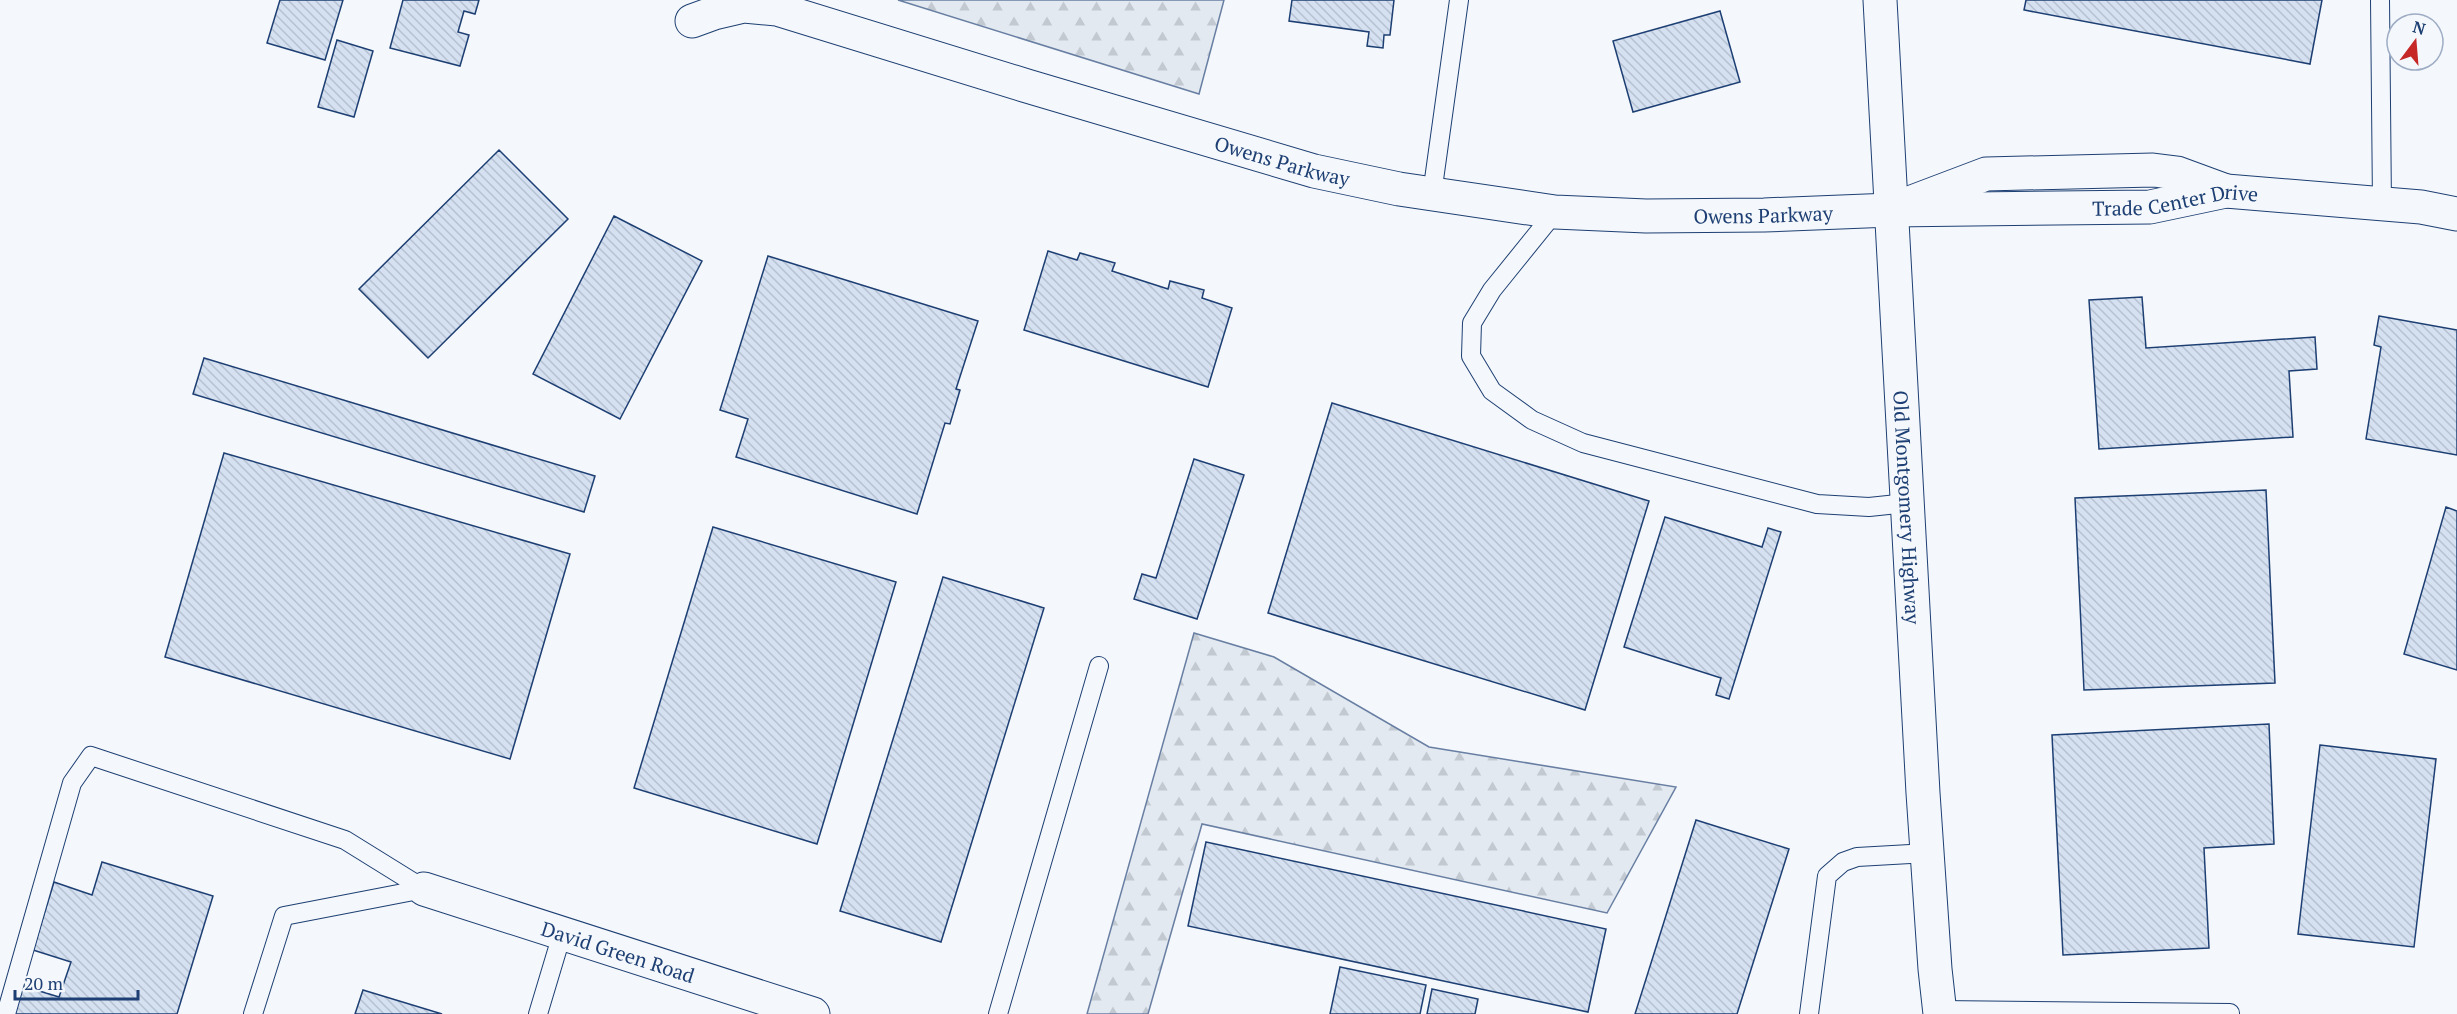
<svg xmlns="http://www.w3.org/2000/svg" width="2457" height="1014" font-family="'PT Serif',serif">
  <style>
    .forest { fill: url(#forest-firs); stroke: #687fa3; stroke-width: 1.5 }
    .building { fill: url(#building-back-hatch); stroke: #1d3f73; stroke-width: 1.5 }
    .lines { fill: none; stroke-linecap: round; stroke-linejoin: round }
    .service-casing { stroke: #1d3f73; stroke-width: 20 }
    .minor-casing { stroke: #1d3f73; stroke-width: 35 }
    .tertiary-casing { stroke: #1d3f73; stroke-width: 35 }
    .service { stroke: #f4f7fb; stroke-width: 18 }
    .minor { stroke: #f4f7fb; stroke-width: 33 }
    .tertiary { stroke: #f4f7fb; stroke-width: 33 }
    .labels { text-anchor: middle; dominant-baseline: central; stroke-width: 4.5; stroke-linejoin: round; paint-order: stroke }
    .street-label { font-size: 20px; fill: #1d3f73; stroke: #f4f7fb }
  </style>
  <defs>
    <pattern id="forest-firs" width="22" height="20" patternUnits="userSpaceOnUse" patternTransform="scale(1.5)"><rect width="22" height="20" fill="#e3e9f0"/><path d="M5 1l3.5 6h-7zM16 11l3.5 6h-7z" fill="#c2c9d1"/></pattern>
    <pattern id="building-back-hatch" width="6" height="6" patternUnits="userSpaceOnUse" patternTransform="scale(1.5)"><rect width="6" height="6" fill="#d5e0f0"/><path d="M-1 5l2 2M0 0l6 6M5-1l2 2" fill="none" stroke="#b6c1d1"/></pattern>
  </defs>
  <rect width="100%" height="100%" fill="#f4f7fb"/>
  <path class="forest" d="M898 0H1224L1199 94Z
    M1194 633 1274 657 1429 747 1676 787 1607 913 1202 824 1148 1014H1087Z"/>
  <path class="building" d="M280 0H343L325 60 267 43Z
    M403 0H479L475 14 464 11 458 32 469 35 460 66 390 48Z
    M1292 0H1394L1390 35H1384L1383 48 1367 46 1369 32 1289 21Z
    M2026 0H2322L2310 64 2024 10Z
    M1720 11 1740 82 1633 112 1613 41Z
    M337 40 373 51 354 117 318 107Z
    M499 150 568 219 428 358 359 289Z
    M614 216 702 261 620 419 533 374Z
    M1048 251 1077 260 1080 253 1115 263 1112 271 1168 289 1170 281 1204 290 1202 298 1232 308 1208 387 1024 330Z
    M768 256 978 321 956 389 960 390 950 424 945 423 917 514 736 457 748 419 720 410Z
    M2142 297 2146 348 2315 337 2317 369 2289 371 2293 437 2099 449 2089 300Z
    M2379 316 2457 330V455L2366 439 2381 347 2374 345Z
    M204 358 595 476 584 512 193 394Z
    M1332 403 1649 501 1585 710 1268 613Z
    M224 453 570 554 510 759 165 657Z
    M1194 459 1244 475 1197 619 1134 599 1142 574 1156 578Z
    M2266 490 2275 683 2084 690 2075 498Z
    M2446 507 2457 511V670L2404 654Z
    M1665 517 1762 547 1768 528 1781 532 1729 699 1716 695 1721 678 1624 647Z
    M713 527 896 582 817 844 634 788Z
    M943 577 1044 608 941 942 840 911Z
    M2269 724 2274 844 2204 848 2209 948 2063 955 2052 735Z
    M2320 745 2436 759 2414 947 2298 934Z
    M1696 820 1789 849 1737 1014H1635Z
    M1206 842 1606 929 1588 1012 1188 926Z
    M102 862 213 896 177 1014H14L23 986 59 997 71 962 33 950 54 882 92 895Z
    M1340 967 1426 985 1420 1014H1330Z
    M1432 989 1478 999 1475 1014H1427Z
    M363 990 442 1014H355Z"/>
  <g class="lines">
    <defs>
      <path id="service" d="M2380 0 2382 205
        M1432 194 1459 0
        M1555 212 1492 290 1472 323 1471 356 1492 391 1532 420 1583 443 1817 504 1869 507 1907 503
        M1940 1010 2230 1013
        M6 1014 72 783 91 756 345 840 424 889
        M253 1014 284 916 424 889
        M538 1014 562 934
        M998 1014 1099 666
        M1809 1014 1827 876 1843 862 1857 857 1928 853"/>
      <g id="minor">
        <path id="s1" d="M692 21 714 13 744 6 777 9 1027 86 1314 171 1399 189 1555 212 1646 216 1764 215 1891 210 2150 207 2226 191 2421 207 2457 214"/>
        <path d="M1912 202 1986 174 2153 170 2177 173 2226 191"/>
        <path id="s2" d="M424 889 813 1014"/>
      </g>
      <g id="tertiary">
        <path id="s3" d="M1880 0 1923 793 1935 969 1940 1014"/>
      </g>
    </defs>
    <use href="#service" class="service-casing"/>
    <use href="#minor" class="minor-casing"/>
    <use href="#tertiary" class="tertiary-casing"/>
    <use href="#service" class="service"/>
    <use href="#minor" class="minor"/>
    <use href="#tertiary" class="tertiary"/>
  </g>
  <g class="labels">
    <g class="street-label">
      <text stroke="none"><textPath href="#s1" startOffset="615">Owens Parkway</textPath></text>
      <text stroke="none"><textPath href="#s1" startOffset="1514">Trade Center Drive</textPath></text>
      <text stroke="none"><textPath href="#s1" startOffset="1101">Owens Parkway</textPath></text>
      <text stroke="none"><textPath href="#s3" startOffset="508">Old Montgomery Highway</textPath></text>
      <text stroke="none"><textPath href="#s2" startOffset="204">David Green Road</textPath></text>
    </g>
  </g>
  <g transform="translate(2415 42) rotate(16)"><circle r="28" fill="#f4f7fb" stroke="#9eadc5" stroke-width="1.5"/>
  <path d="M0-4.5L10 22L0 15L-10 22Z" fill="#c62828"/>
  <text y="-9" font-size="16" font-weight="bold" text-anchor="middle" fill="#1d3f73">N</text>
  </g>
  <path d="M15 990v9h123v-9" fill="none" stroke="#1d3f73" stroke-width="3"/>
  <text x="24" y="990" font-size="18" fill="#1d3f73" stroke="#f4f7fb" stroke-width="4.5" paint-order="stroke">20 m</text>
</svg>
